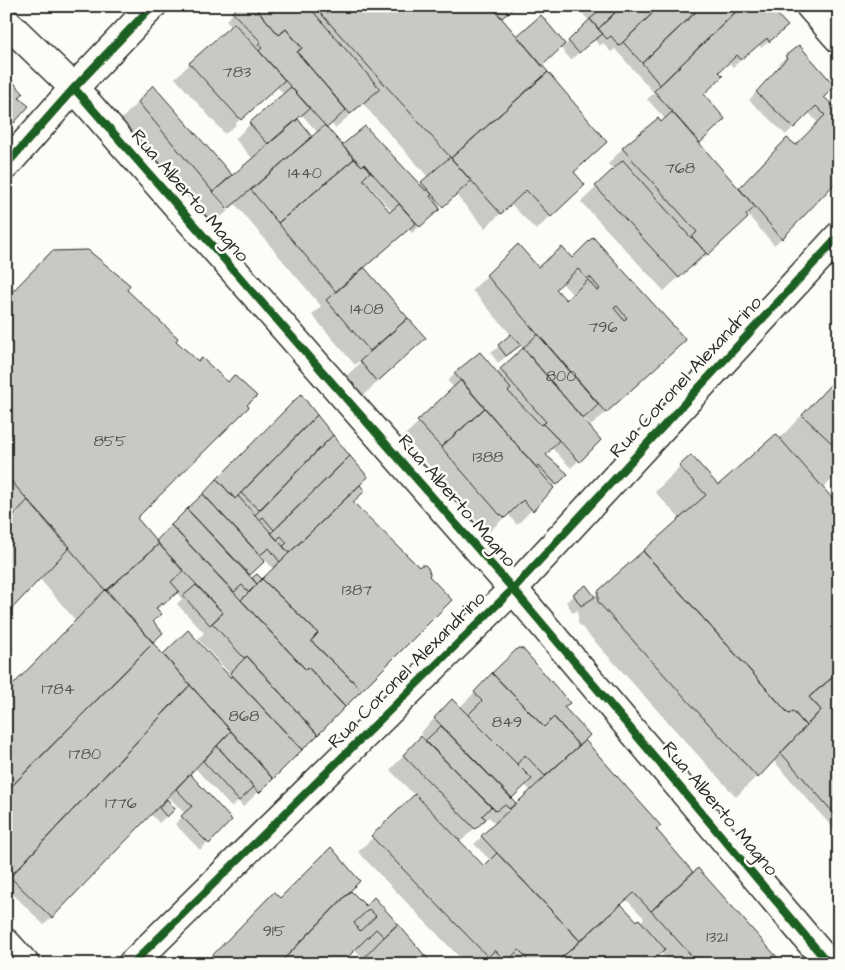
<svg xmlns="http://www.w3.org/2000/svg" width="845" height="970" font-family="'Architects Daughter',sans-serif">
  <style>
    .shadow { fill: #0003; fill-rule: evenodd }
    .building { fill: #c9c8c4; stroke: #2b2b2b; fill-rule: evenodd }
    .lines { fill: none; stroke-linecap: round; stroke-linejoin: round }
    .minor-casing { stroke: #2b2b2b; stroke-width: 31 }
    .major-casing { stroke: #2b2b2b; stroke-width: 31 }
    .minor { stroke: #fdfcf7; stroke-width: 28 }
    .major { stroke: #fdfcf7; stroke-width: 28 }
    .cycleway-casing { stroke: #fdfcf7; stroke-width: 11 }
    .cycleway { stroke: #1b5e20; stroke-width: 8 }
    .labels { text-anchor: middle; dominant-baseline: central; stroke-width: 5; stroke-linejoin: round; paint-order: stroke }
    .number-label { font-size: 16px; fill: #525251 }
    .street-label { font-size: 19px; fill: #2b2b2b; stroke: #fdfcf7 }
  </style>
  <rect width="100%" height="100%" fill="#fdfcf7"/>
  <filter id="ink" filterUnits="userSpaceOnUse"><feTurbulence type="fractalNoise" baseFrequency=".02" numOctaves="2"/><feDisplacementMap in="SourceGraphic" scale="10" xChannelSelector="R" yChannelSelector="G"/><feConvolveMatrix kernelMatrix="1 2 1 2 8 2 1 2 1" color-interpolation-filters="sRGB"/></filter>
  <g filter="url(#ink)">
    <path class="shadow" d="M241 6H516L501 19 517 38 541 17 565 45 590 22 579 9 582 6H767L779 33 761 48 759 44 733 67 728 62 717 72 703 94 723 119 698 143 738 190 787 139 795 147 818 123 808 112 786 135 749 100 781 66 779 64 786 57 823 97 839 113 782 238 774 245 747 214 732 233 692 268 690 267 664 291 581 202 614 170 608 164 622 149 657 120 661 124 666 120 647 99 654 93 615 49 611 52 603 43 599 46 595 40 581 50 571 60 560 47 541 66 573 173 569 199 536 230 511 204 485 228 455 194 412 233 408 229 363 268 424 338 403 359 356 402 340 382 361 362 359 361 355 365 312 315 321 306 235 204 230 209 214 191 213 193 228 211 213 223 198 206 192 212 118 123 153 86 226 183 253 159 235 139 250 124 284 94 277 87 235 124 236 125 225 134 175 78 190 64 232 27 226 20ZM363 104 428 177 419 185 365 127 342 147 326 128 331 123 335 128ZM302 115 318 133 312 139 297 119ZM370 186 393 212 390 214 368 188Z
      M798 6H839V53Z
      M6 76 18 98 27 106 6 129Z
      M593 239 669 355 591 426 584 418 581 419 599 440 571 468 551 447 544 455 566 474 517 525 508 514 489 532 486 528 484 529 404 436 454 388 448 381 455 373 496 374 523 349 520 345 512 352 498 363 491 353 512 336 472 290 487 276 538 269 572 259ZM562 283 573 295 566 301 555 289Z
      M125 290 135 518 156 542 300 396 349 457 358 485 363 491 351 502 294 756 243 807 238 801 231 807 195 768 188 774 230 820 200 850 175 824 185 814 168 796 165 799 174 809 159 823 151 814 44 925 6 887V693L76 621 39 578 6 613V299ZM261 555 274 570 262 581 257 575 252 580 248 576 263 561 259 557ZM176 592 182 599 177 604 204 633 198 639 230 674 228 676 188 632 163 656 152 643 161 633 152 622 160 614 156 610Z
      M839 376V473L822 489 839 508V835L773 760 736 797 578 623V610L573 613 566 602 574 595 586 586 593 597 681 520 655 492 680 467 718 487 779 439Z
      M518 649 563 708 584 740 655 830 682 882 781 964H667L669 962 660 952 648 964H466L358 852 415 796 390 770 406 753 427 741 420 733 452 701 459 708ZM525 785 531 791 507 813 505 812 514 803 510 799ZM489 817 495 824 474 844 491 861 484 868 460 842 479 824 481 825ZM626 899 644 918 640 923H637L620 904Z
      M349 891 366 908 374 899 430 964 364 959 354 949 339 964H206L280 900Z"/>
    <path class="building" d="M239 6H254L279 35 286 29 302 48 297 52 346 110 327 128 259 51 262 48 258 44 261 42 232 12Z
      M254 6H312L310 8 380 89 350 114 297 52 302 48 286 29 279 35Z
      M314 6H491L548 72 451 158Z
      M491 6H516L502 18Z
      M590 6H622L598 29 590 19 596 14Z
      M622 6H660L619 46 611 36 607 39 598 29Z
      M660 6H702L642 63 623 42Z
      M702 6H742L660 85 642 63Z
      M742 6H769L788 26 769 42 767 38 741 60 737 55 719 72 723 76 704 94 725 119 700 143 654 91Z
      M541 15 565 44 542 66 517 36Z
      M590 19 603 34 590 43 579 53 568 41Z
      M234 23 285 80 241 120 189 63Z
      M799 45 835 86 824 97 839 111V179L782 239 739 188 787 138 796 145 825 115 816 106 794 128 756 92 787 58 785 56Z
      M548 72 607 142 574 172 585 185 551 217 526 190 501 214 451 158Z
      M6 74 23 93 19 98 29 106 14 123 6 116Z
      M153 85 232 175 213 192 138 102Z
      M291 87 310 108 268 144 249 123Z
      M672 112 755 207 746 215 748 218 708 255 692 237 697 232 622 148 658 118 661 122Z
      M298 119 312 137 228 209 213 192Z
      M325 125 354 159 278 223 251 190Z
      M365 126 426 191 427 189 432 194 430 196 440 209 420 227 364 164 362 166 342 145Z
      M450 157 471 181 443 207 421 182Z
      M354 159 362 166 364 164 370 172 363 179 390 212 399 204 416 223 336 292 278 223Z
      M623 160 691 238 692 237 706 253 679 278 595 186Z
      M593 237 686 340 606 413 486 275 518 244 538 267 562 247 572 258ZM578 269 587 279 590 277 600 289 597 291 588 280 566 300 556 289ZM617 306 627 318 624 320 614 308Z
      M88 250 130 285 127 290 178 338 176 341 198 361 202 358 228 382 234 375 257 396 247 405 249 407 137 518 159 544 106 591 6 475V298L52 251Z
      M364 267 408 318 370 351 326 300Z
      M408 318 426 338 377 382 360 361Z
      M511 334 521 345 506 356 498 345Z
      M538 334 599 404 583 419 523 348Z
      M523 348 601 440 580 462 543 424 546 422 500 369Z
      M480 352 511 389 508 391 541 425 543 424 559 440 546 455 568 474 557 485 538 465 536 467 454 373Z
      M461 380 485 408 441 447 417 421Z
      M832 383 839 389V450L802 415Z
      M301 394 317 415 235 499 217 479Z
      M485 408 554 488 533 511 523 500 505 518 501 514 500 515 441 447Z
      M317 415 333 435 259 510 241 493Z
      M776 434 839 506V672L809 697 821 710 806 726 793 711 789 714 643 551 706 495 679 466 691 455 718 485Z
      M333 435 350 456 274 530 263 517 259 520 255 515Z
      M350 456 368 477 289 553 283 546 287 543 281 536 277 540 271 533Z
      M217 479 235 499 238 496 289 553 280 562 269 548 260 555 203 494Z
      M360 485 365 491 353 502 419 567 421 565H425L428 568 430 574 429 576 452 600 362 690 311 641 318 633 262 579Z
      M203 494 265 561 250 575 187 509Z
      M28 500 70 547 6 615V523Z
      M187 509 257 584 249 593 242 585 234 592 171 525Z
      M171 525 306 670 308 667 345 707 318 735 247 656 244 658 212 623 223 613 156 541Z
      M159 544 183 571 171 582 179 591 163 605 162 603 156 608 162 614 153 621 163 633 153 642 106 591Z
      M643 551 789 714 793 711 806 726 758 778 598 602V591Z
      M257 574 262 579 257 584 252 578Z
      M262 579 318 633 311 641 362 690 345 707 308 667 306 670 241 600Z
      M196 585 223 613 210 625 183 596Z
      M586 585 595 597 581 606 573 594Z
      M106 589 153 643 6 792V692Z
      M188 630 231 678 233 676 302 750 273 779 163 654Z
      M153 643 190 685 10 877 6 873V792Z
      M518 648 523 649 570 703 564 707 590 735 579 746 554 717 544 727 492 673Z
      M247 656 318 735 302 750 230 673Z
      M839 672V819L781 753 821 710 809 697Z
      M492 673 544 727 554 717 579 746 545 776 525 755 517 764 468 715 482 701 474 692Z
      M190 685 231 731 52 918 10 877Z
      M452 699 532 779 512 798 434 718Z
      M441 726 516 803 509 809 505 804 496 811 425 741Z
      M231 731 273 779 259 793 217 746Z
      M421 736 491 807 482 816 486 819 475 829 403 755Z
      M585 740 661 826 656 829 693 872 651 911 634 893 580 941 481 836Z
      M217 746 254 787 239 801 203 761Z
      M190 774 232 820 209 844 181 816 192 806 176 789Z
      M415 794 484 866 497 853 580 941 555 964H521L527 958 519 950 506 962 495 950 488 957 371 836Z
      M167 799 175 809 167 817 159 808Z
      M331 847 360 881 279 964H204L274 892 280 898Z
      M698 868 783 964H699L651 911Z
      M351 891 366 906 374 897 398 924 384 937 376 929 341 964H279ZM369 909 376 916 360 931 354 923Z
      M621 904 637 921 639 919 665 949 648 964H561L558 961Z
      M398 924 432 964H358L384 937Z
      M673 957 680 964H665Z"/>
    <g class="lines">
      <defs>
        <path id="minor" d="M810 6 839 39
          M6 165 74 88 152 6
          M132 964 513 589 839 236"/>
        <path id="major" d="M6 22 74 88 513 589 829 964
          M6 943 25 964"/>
      </defs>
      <use href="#minor" class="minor-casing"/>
      <use href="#major" class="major-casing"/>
      <use href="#minor" class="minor"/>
      <use href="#major" class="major"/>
      <defs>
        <path id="cycleway" d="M74 88 513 589 829 964
          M6 165 74 88 152 6
          M132 964 513 589 839 236"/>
      </defs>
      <use href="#cycleway" class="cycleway-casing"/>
      <use href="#cycleway" class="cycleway"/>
    </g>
  </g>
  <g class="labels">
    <g class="number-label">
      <text x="237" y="72">783</text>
      <text x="680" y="168">768</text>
      <text x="305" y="173">1440</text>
      <text x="367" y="309">1408</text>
      <text x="603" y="327">796</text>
      <text x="561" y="376">800</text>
      <text x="110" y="441">855</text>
      <text x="488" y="457">1388</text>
      <text x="357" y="590">1387</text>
      <text x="58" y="689">1784</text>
      <text x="244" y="716">868</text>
      <text x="507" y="722">849</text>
      <text x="85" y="754">1780</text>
      <text x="121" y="803">1776</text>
      <text x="274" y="931">915</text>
      <text x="717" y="937">1321</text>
    </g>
    <g class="street-label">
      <text transform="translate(190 196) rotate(49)">Rua Alberto Magno</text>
      <text transform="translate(686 377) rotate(-47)">Rua Coronel Alexandrino</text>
      <text transform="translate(457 501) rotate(49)">Rua Alberto Magno</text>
      <text transform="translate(407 670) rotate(-45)">Rua Coronel Alexandrino</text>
      <text transform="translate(720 809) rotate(50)">Rua Alberto Magno</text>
    </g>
  </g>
  <rect width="845" height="970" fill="none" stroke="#fdfcf7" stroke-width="25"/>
  <rect x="12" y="12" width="820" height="945" fill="none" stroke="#2b2b2b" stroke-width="2" filter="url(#ink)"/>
</svg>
